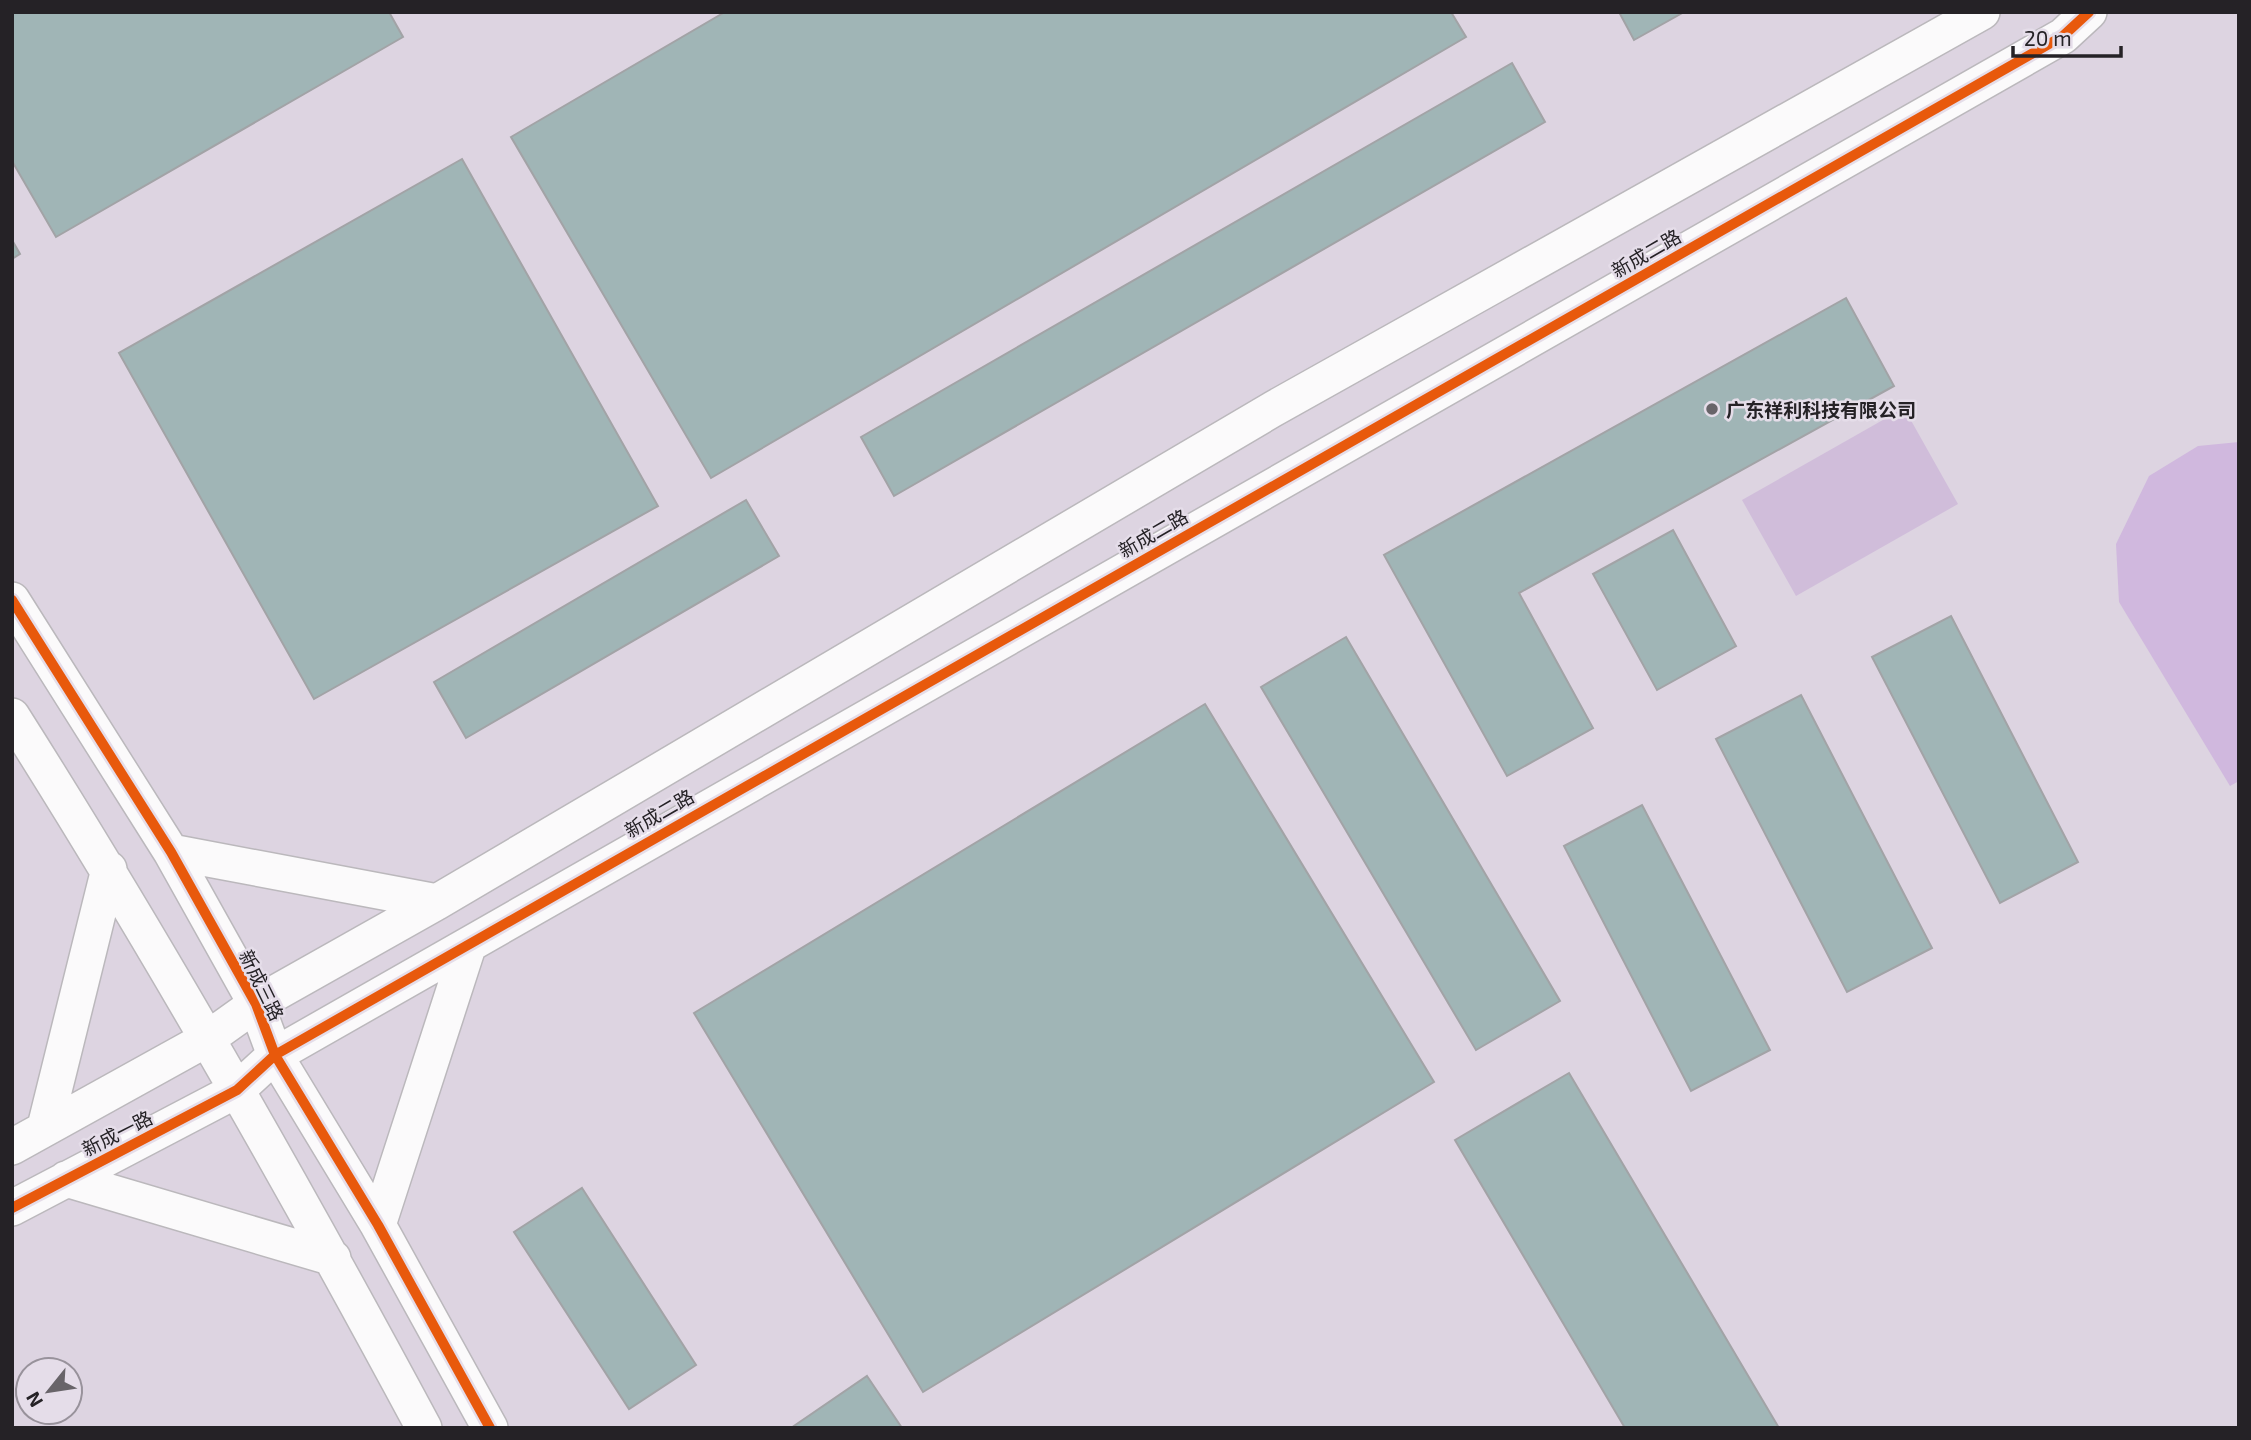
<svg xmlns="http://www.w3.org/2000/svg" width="2251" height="1440" font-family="'Exo 2','Noto Sans SC',sans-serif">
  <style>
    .built { fill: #ddd4e1; fill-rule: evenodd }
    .green { fill: #d0bdda }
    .forest { fill: #d0b8de }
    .building { fill: #a0b5b6; stroke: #a2a3a6; stroke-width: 2 }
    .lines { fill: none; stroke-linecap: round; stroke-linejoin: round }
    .tertiary-casing { stroke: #bbb8bc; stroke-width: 38 }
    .tertiary { stroke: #fbfafb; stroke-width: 35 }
    .cycleway-casing { stroke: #e5dde9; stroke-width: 15 }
    .cycleway { stroke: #e8590c; stroke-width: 10 }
    .poi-dot { fill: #686469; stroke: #e5dde9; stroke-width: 2.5 }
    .labels { text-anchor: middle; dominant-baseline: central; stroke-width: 5; stroke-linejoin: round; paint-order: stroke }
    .street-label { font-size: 19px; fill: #252226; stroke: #e5dde9 }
    .poi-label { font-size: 19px; font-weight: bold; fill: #252226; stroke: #e5dde9; text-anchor: start }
  </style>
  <rect width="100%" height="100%" fill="#e4e0e6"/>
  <path class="built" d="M12 12H2239V1428H12ZM28 1370H70V1412H28Z"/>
  <path class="green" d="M1904 408 1958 504 1796 596 1742 500Z"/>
  <path class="forest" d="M2239 442V781L2230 786 2119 602 2116 544 2149 476 2198 446Z"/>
  <path class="building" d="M12 12H389L403 37 56 237 12 161Z
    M725 12H1451L1466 37 711 478 511 137Z
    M1619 12H1684L1634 40Z
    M1512 63 1545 122 894 496 861 437Z
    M462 159 658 506 314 699 119 353Z
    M12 240 20 254 12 259Z
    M1846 298 1894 386 1519 593 1593 728 1507 776 1384 555Z
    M746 500 779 556 466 738 434 682Z
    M1673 530 1736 646 1657 690 1593 574Z
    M1951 616 2078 862 2000 903 1872 657Z
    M1346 637 1560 1001 1476 1050 1261 687Z
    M1801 695 1932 948 1847 992 1716 739Z
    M1205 704 1434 1082 923 1392 694 1013Z
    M1642 805 1770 1050 1691 1091 1564 846Z
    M1569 1073 1779 1428H1625L1455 1140Z
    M582 1188 696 1365 629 1409 514 1232Z
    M867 1376 902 1428H791Z"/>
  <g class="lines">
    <defs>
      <path id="tertiary" d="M12 600 171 852 256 1004 275 1055 378 1225 490 1428
        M12 716C159 948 294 1186 424 1428
        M171 852 437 902
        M45 1127 109 869
        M12 1147 207 1039 256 1004 437 902 1273 409 1982 12
        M66 1179 333 1258
        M12 1208 237 1090 275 1055 2063 36 2089 12
        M378 1225 468 947"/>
    </defs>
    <use href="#tertiary" class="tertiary-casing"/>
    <use href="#tertiary" class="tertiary"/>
    <defs>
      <path id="cycleway" d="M12 600 171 852 256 1004 275 1055 378 1225 490 1428
        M12 1208 237 1090 275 1055 2063 36 2089 12"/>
    </defs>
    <use href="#cycleway" class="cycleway-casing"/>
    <use href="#cycleway" class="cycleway"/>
  </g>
  <circle class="poi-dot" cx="1712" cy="409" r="7"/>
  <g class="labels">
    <g class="street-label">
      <text transform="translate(1646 253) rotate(-30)">新成二路</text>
      <text transform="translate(1153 533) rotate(-30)">新成二路</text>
      <text transform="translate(659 813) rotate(-30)">新成二路</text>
      <text transform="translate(262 985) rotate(64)">新成三路</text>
      <text transform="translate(117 1133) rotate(-27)">新成一路</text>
    </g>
    <g class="poi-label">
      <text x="1726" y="409">广东祥利科技有限公司</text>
    </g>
  </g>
  <rect width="2251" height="1440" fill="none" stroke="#252226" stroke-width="28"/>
  <g transform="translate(49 1391) rotate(240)"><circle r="33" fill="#e5dde9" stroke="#98929b" stroke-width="2"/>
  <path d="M0-5L12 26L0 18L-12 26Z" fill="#686469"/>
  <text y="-10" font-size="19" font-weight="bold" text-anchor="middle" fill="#252226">N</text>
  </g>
  <path d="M2013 46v10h108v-10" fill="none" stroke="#252226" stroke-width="3.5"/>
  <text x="2024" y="46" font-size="21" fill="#252226" stroke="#e5dde9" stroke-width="5" paint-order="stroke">20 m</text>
</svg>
